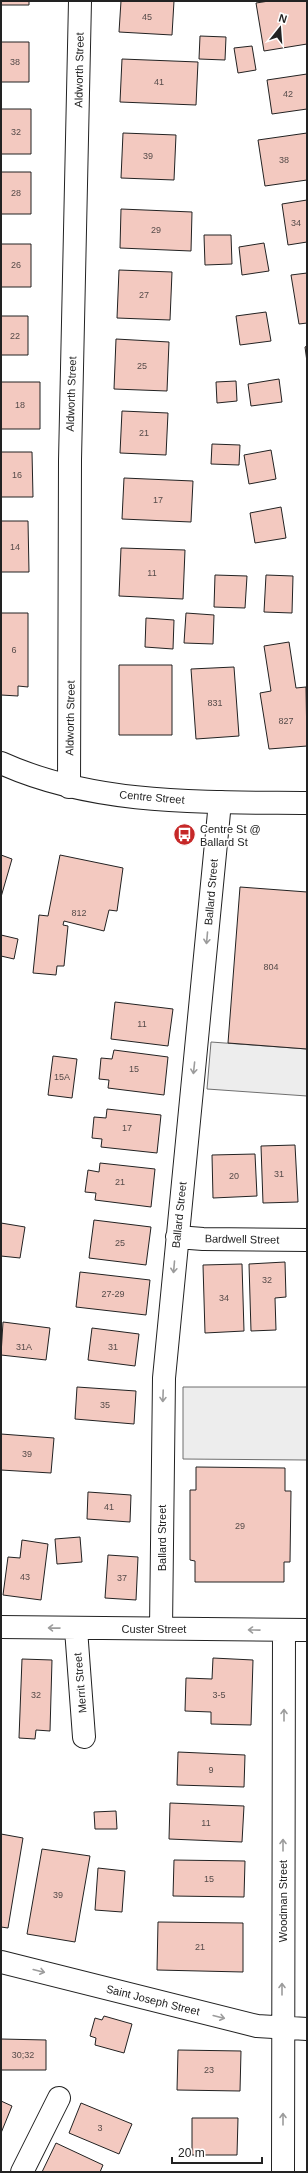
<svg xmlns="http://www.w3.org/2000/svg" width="308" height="2173" font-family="Arial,sans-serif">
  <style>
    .parking { fill: #ededed; stroke: #6f6f6f }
    .building { fill: #f3c9c0; stroke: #222 }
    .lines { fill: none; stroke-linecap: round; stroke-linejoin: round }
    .minor-casing { stroke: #222; stroke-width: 24 }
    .secondary-casing { stroke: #222; stroke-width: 24 }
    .minor { stroke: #fff; stroke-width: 22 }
    .secondary { stroke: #fff; stroke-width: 22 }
    .oneway { stroke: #9c9c9c }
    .labels { text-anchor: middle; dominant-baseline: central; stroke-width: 3; stroke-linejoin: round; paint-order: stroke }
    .number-label { font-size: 9px; fill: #564c4a }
    .street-label { font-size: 11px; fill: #222; stroke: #fff }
    .poi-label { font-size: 11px; fill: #222; stroke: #fff; text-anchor: start }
  </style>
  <rect width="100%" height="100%" fill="#fff"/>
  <path class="parking" d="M211 1042 307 1049V1096L207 1089Z
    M183 1387H307V1460L183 1459Z"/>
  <path class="building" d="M1 1H29V5H1Z
    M121 1H174L172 35 119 32Z
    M269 1H307V44L264 51 256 3Z
    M200 36 226 37 225 60 199 59Z
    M1 42H29V82H1Z
    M252 46 256 70 238 73 234 48Z
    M122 59 198 62 196 105 120 102Z
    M307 74V109L272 114 267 80Z
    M1 109H31V154H1Z
    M123 133 176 135 174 180 121 178Z
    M307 133V180L265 186 258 140Z
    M1 172H31V214H1Z
    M307 200V242L288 245 282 204Z
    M121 209 192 212 191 251 120 248Z
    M204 235H231L232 264 205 265Z
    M264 243 269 271 242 275 239 247Z
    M1 244H31V287H1Z
    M119 270 172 272 170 320 117 318Z
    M307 273V323L299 324 291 275Z
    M266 312 271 341 240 345 236 316Z
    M1 316H28V355H1Z
    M116 339 169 342 167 391 114 389Z
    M307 346V362L305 347Z
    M279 379 282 402 251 406 248 384Z
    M236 381 237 401 217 403 216 382Z
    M1 382H40V429H1Z
    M122 411 168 413 166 455 120 453Z
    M212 444 240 445 239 465 211 464Z
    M271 450 276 479 249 484 244 455Z
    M1 452H32L33 497H1Z
    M124 478 193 481 191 522 122 519Z
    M281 507 286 538 255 543 250 513Z
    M1 521H28L29 572H1Z
    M121 548 185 550 183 599 119 596Z
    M215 575 247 576 245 608 214 607Z
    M266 575 293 576 292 613 264 612Z
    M1 613H28V687L18 686V696L1 695Z
    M186 613 214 615 213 644 184 643Z
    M146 618 174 620 173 649 145 647Z
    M289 642 296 688 306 687 307 746 269 749 260 693 271 691 264 646Z
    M119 665H172V735H119Z
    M234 667 239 736 196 739 191 669Z
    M1 855 12 859 1 897Z
    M60 855 123 868 117 911 109 910 104 931 64 921 63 925 68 926 64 966H57L56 975 33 973 39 915 48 916Z
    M240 887 307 892V1049L228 1043Z
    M1 935 18 939 14 959 1 956Z
    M115 1002 173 1009 168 1046 111 1039Z
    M114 1050 168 1057 164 1095 108 1088 109 1080 99 1079 101 1058 112 1059Z
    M53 1056 77 1059 72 1098 48 1095Z
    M107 1109 161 1115 157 1153 101 1147 102 1139 92 1138 94 1117 106 1118Z
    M295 1145 298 1202 263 1203 261 1146Z
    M255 1154 257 1196 213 1198 212 1155Z
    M100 1163 155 1169 151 1207 95 1200 96 1193 85 1192 88 1170 99 1172Z
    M94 1220 151 1227 146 1265 89 1258Z
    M1 1223 25 1227 20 1258 1 1256Z
    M285 1262 286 1297 275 1298 276 1330 251 1331 249 1264Z
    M242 1264 244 1331 205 1333 203 1265Z
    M80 1272 150 1280 146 1315 76 1307Z
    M3 1322 50 1328 46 1360 1 1355Z
    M92 1328 139 1334 135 1366 88 1360Z
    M77 1387 136 1391 134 1424 75 1419Z
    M1 1434 54 1438 51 1473 1 1470Z
    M196 1467 285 1468V1491H291L290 1562H284V1582H195V1561L190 1560V1490H196Z
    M88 1492 131 1495 130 1522 87 1519Z
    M80 1537 82 1562 57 1564 55 1539Z
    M22 1540 48 1544 41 1600 3 1595 8 1557 20 1558Z
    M108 1555 138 1557 136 1600 105 1598Z
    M213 1658 253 1660 251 1725 211 1724V1712L185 1711 186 1678 212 1679Z
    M22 1659 52 1660 50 1731 36 1730 35 1739 19 1738Z
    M178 1752 245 1755 244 1787 177 1785Z
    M170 1803 244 1806 242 1842 169 1839Z
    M116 1811 117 1829H95L94 1812Z
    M1 1834 23 1838 8 1928 1 1927Z
    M42 1849 90 1856 75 1942 27 1934Z
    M174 1860 245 1861 244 1897 173 1896Z
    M98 1868 125 1871 122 1912 95 1910Z
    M158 1922 243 1923V1972L157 1970Z
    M104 2016 132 2024 124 2053 95 2045 96 2038 90 2036 95 2018 102 2020Z
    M1 2039 46 2040V2070H1Z
    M178 2050 241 2051 240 2091 177 2090Z
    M1 2101 12 2106 1 2133Z
    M81 2103 132 2124 119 2154 69 2133Z
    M192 2118H238L237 2155H192Z
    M56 2143 103 2165 100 2172H42Z"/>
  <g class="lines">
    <defs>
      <path id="minor" d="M69 787 70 460 80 1
        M177 1237 203 1239 307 1240
        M1 1627 307 1630
        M161 1628 164 1378 220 802
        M76 1629 84 1737
        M1 1962 257 2026 307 2029
        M22 2172 59 2098
        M283 2172 284 1630"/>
      <path id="secondary" d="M1 763C96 806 205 802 307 803"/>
    </defs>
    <use href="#minor" class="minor-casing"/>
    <use href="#secondary" class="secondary-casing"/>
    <use href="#minor" class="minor"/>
    <use href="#secondary" class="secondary"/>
  </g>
  <defs><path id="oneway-shaft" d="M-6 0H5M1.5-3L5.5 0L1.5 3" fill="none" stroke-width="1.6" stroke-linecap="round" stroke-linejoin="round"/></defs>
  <g class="oneway">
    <use href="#oneway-shaft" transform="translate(207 938) rotate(95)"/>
    <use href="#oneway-shaft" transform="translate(194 1068) rotate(96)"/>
    <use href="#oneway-shaft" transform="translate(174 1267) rotate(95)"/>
    <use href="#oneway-shaft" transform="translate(163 1396) rotate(92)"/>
    <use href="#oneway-shaft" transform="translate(54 1628) rotate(-179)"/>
    <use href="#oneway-shaft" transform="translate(254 1630) rotate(-179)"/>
    <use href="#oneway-shaft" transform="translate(284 1715) rotate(-90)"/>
    <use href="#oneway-shaft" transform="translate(283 1845) rotate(-90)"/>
    <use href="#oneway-shaft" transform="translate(39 1971) rotate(14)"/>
    <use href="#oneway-shaft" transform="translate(282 1989) rotate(-90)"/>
    <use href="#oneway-shaft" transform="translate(219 2017) rotate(14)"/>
    <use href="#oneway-shaft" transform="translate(283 2119) rotate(-90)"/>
  </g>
  <defs>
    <symbol id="bus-disc" viewBox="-11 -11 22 22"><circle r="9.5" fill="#c62828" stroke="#fff"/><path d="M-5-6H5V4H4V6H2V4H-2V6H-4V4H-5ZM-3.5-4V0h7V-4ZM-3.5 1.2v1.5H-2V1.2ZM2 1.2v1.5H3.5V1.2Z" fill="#fff"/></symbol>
  </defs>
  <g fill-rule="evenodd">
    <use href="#bus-disc" x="172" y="822" width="25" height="25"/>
  </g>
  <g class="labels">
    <g class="number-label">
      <text x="147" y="17">45</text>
      <text x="15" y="62">38</text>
      <text x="159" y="82">41</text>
      <text x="288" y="94">42</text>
      <text x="16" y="132">32</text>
      <text x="148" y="156">39</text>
      <text x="284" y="160">38</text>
      <text x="16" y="193">28</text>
      <text x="296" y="223">34</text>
      <text x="156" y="230">29</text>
      <text x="16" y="265">26</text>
      <text x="144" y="295">27</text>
      <text x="15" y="336">22</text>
      <text x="142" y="366">25</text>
      <text x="20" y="405">18</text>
      <text x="144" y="433">21</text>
      <text x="17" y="475">16</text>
      <text x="158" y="500">17</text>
      <text x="15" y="547">14</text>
      <text x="152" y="573">11</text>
      <text x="14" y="650">6</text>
      <text x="215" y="703">831</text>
      <text x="286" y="721">827</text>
      <text x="79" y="913">812</text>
      <text x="271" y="967">804</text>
      <text x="142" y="1024">11</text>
      <text x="134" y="1069">15</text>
      <text x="62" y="1077">15A</text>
      <text x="127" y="1128">17</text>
      <text x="279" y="1174">31</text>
      <text x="234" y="1176">20</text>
      <text x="120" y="1182">21</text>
      <text x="120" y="1243">25</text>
      <text x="267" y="1280">32</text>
      <text x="113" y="1294">27-29</text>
      <text x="224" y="1298">34</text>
      <text x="24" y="1347">31A</text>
      <text x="113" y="1347">31</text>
      <text x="105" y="1405">35</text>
      <text x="27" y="1454">39</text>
      <text x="109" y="1507">41</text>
      <text x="240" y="1526">29</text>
      <text x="25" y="1577">43</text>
      <text x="122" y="1578">37</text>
      <text x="36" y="1695">32</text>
      <text x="219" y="1695">3-5</text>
      <text x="211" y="1770">9</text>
      <text x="206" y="1823">11</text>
      <text x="209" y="1879">15</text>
      <text x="58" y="1895">39</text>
      <text x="200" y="1947">21</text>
      <text x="23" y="2055">30;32</text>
      <text x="209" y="2070">23</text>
      <text x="100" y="2128">3</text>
    </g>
    <g class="street-label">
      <text transform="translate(79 70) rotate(-89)">Aldworth Street</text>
      <text transform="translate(71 394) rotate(-88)">Aldworth Street</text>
      <text transform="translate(70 718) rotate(-89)">Aldworth Street</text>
      <text transform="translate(152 797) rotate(5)">Centre Street</text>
      <text transform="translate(211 892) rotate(-85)">Ballard Street</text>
      <text transform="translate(179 1215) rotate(-84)">Ballard Street</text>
      <text transform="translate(242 1239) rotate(1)">Bardwell Street</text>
      <text transform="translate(162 1538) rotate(-90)">Ballard Street</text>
      <text x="154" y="1629">Custer Street</text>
      <text transform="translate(80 1683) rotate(-95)">Merrit Street</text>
      <text transform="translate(283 1901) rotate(-90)">Woodman Street</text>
      <text transform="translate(153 2000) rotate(14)">Saint Joseph Street</text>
    </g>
    <g class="poi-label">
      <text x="200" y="829">Centre St @<tspan x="200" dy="13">Ballard St</tspan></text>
    </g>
  </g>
  <rect width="308" height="2173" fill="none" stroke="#222222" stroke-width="4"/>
  <g transform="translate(280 28) rotate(17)" stroke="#ffffff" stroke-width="3" paint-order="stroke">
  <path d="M0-3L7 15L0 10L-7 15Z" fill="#222222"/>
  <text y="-6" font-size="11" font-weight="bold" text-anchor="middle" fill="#222222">N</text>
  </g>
  <path d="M172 2157v6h90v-6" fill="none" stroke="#222222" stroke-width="2"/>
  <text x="178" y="2157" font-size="12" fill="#222222" stroke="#ffffff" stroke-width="3" paint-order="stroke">20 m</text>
</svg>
